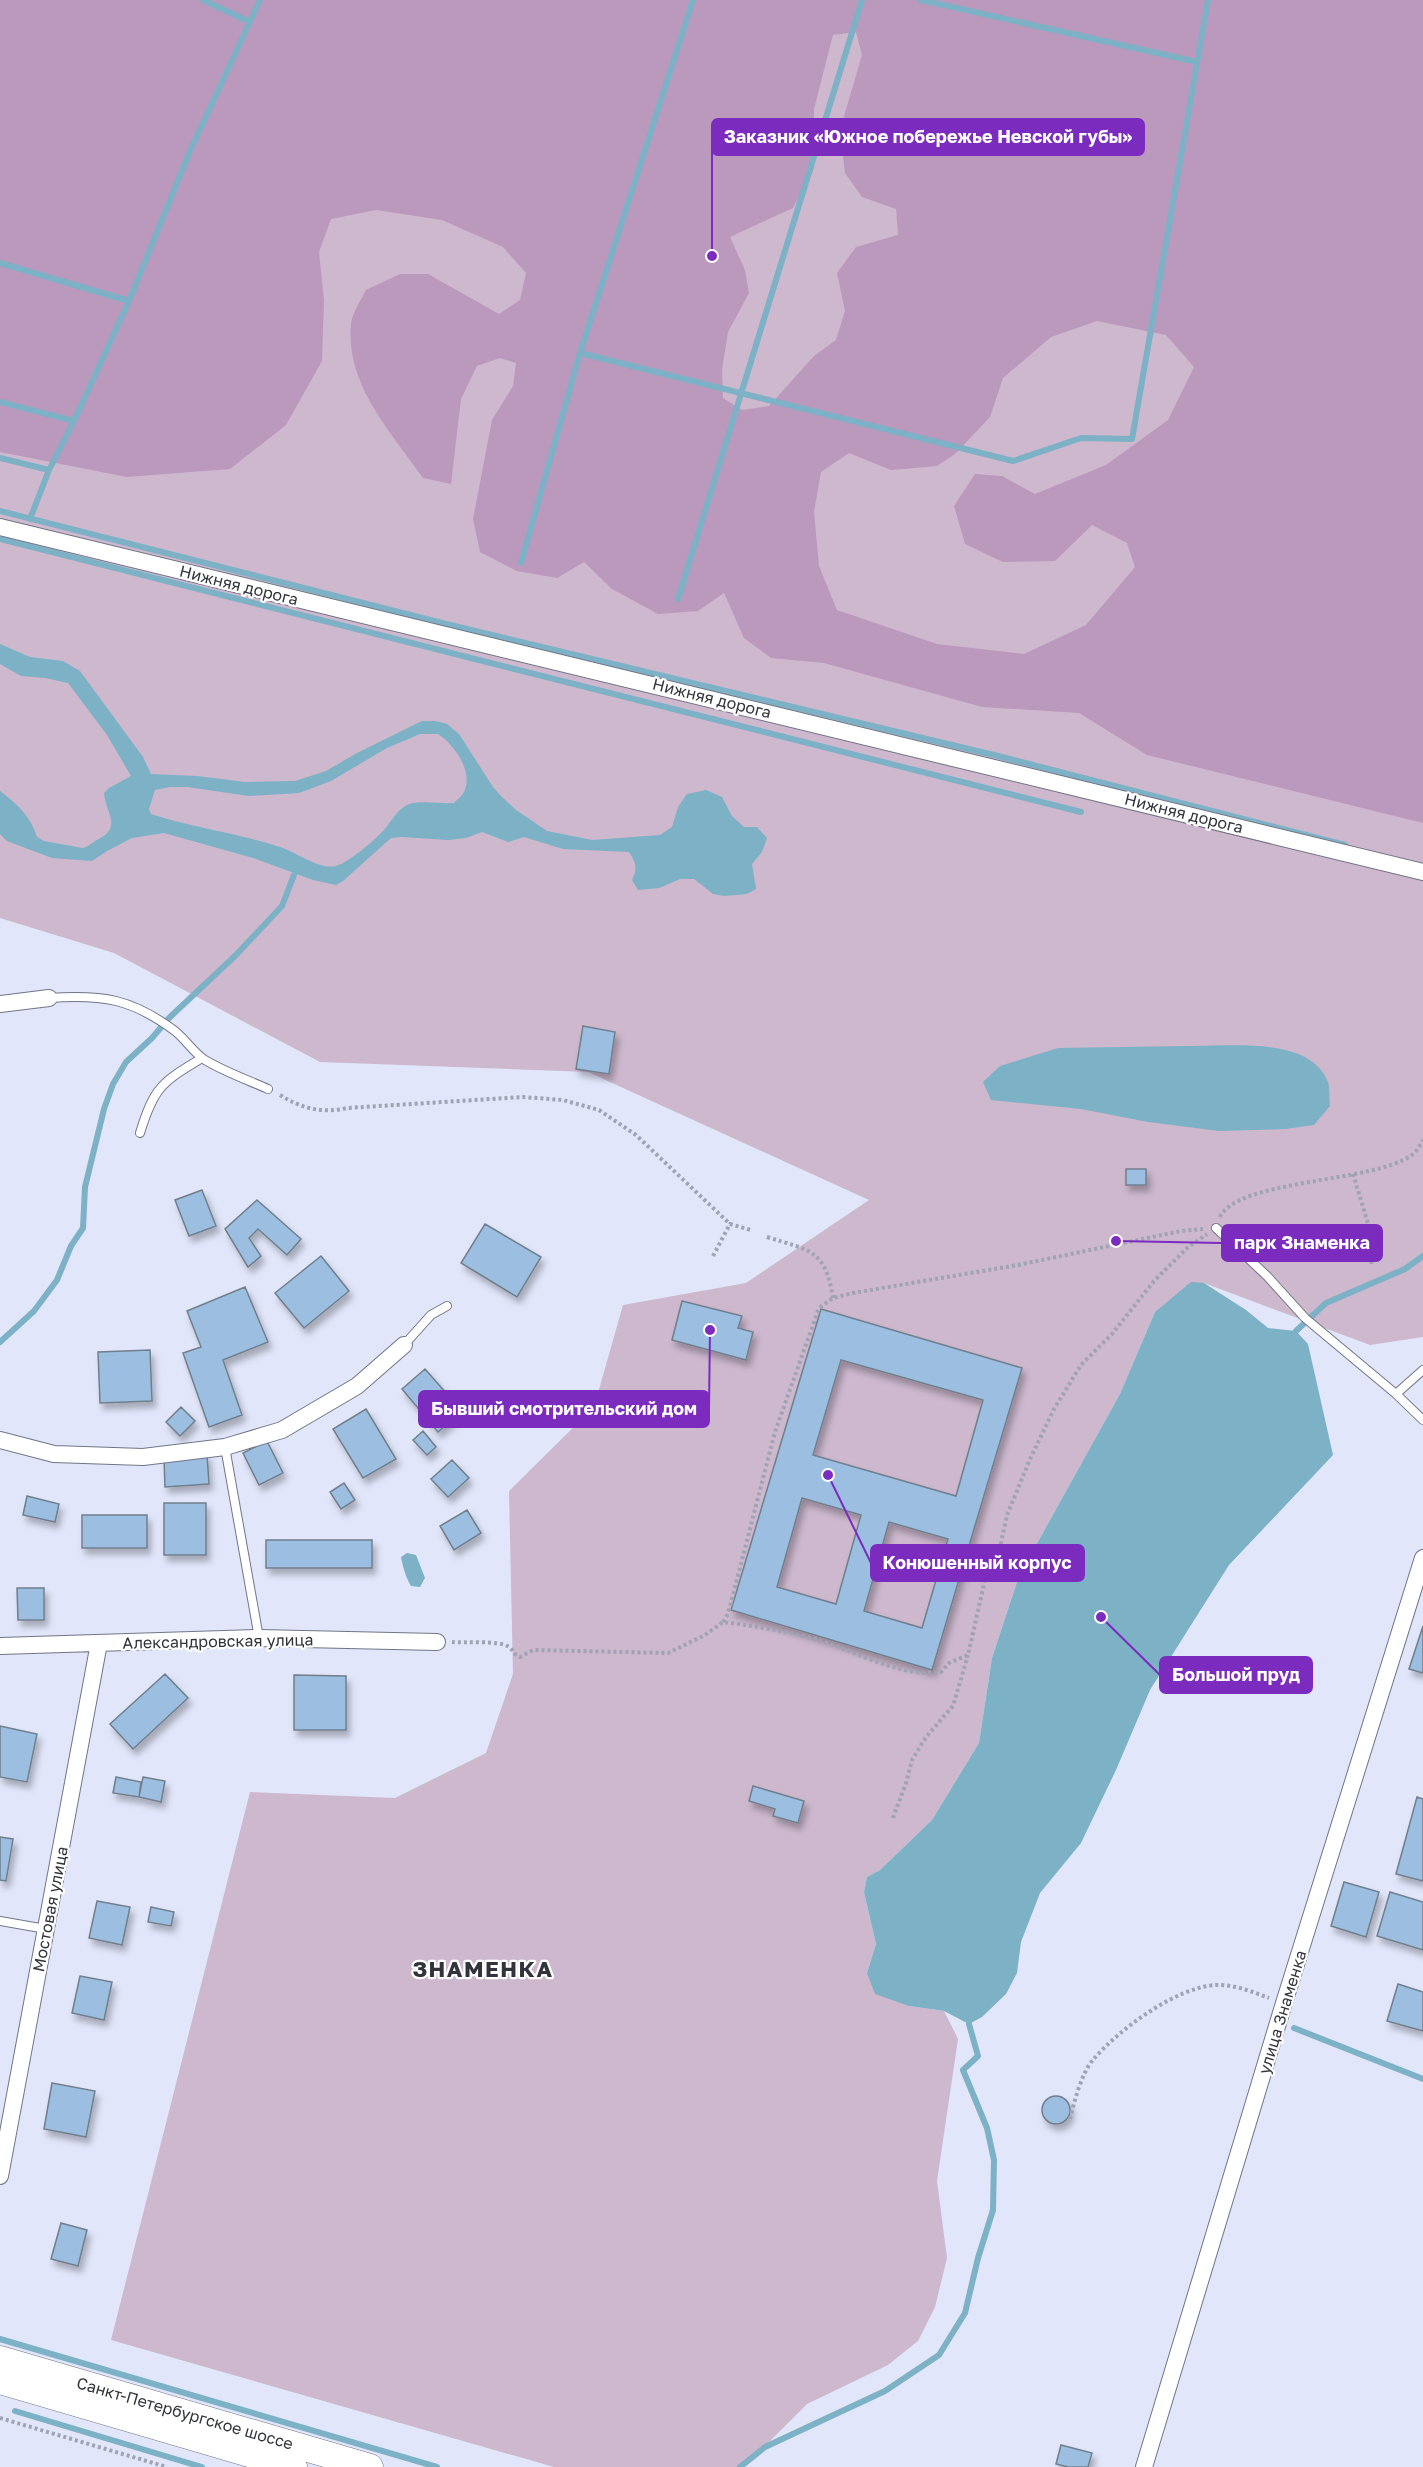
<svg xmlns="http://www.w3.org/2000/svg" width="1423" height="2467" font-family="'Golos Text',sans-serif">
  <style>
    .green { fill: #cdb8ce }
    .forest { fill: #bb99bd; fill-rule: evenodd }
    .water { fill: #7cb1c6; fill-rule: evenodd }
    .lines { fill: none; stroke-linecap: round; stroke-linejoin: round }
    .stream { stroke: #7cb1c6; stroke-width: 6 }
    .building { fill: #9bbee1; stroke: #717f8d; stroke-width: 1.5; fill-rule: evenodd; filter: url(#shadow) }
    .lane-casing { stroke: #717587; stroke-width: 10 }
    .street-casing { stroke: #717587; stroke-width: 18 }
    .primary-casing { stroke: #717587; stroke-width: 27 }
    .path { stroke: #9fa3b3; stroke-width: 4; stroke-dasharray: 3 3; stroke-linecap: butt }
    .lane { stroke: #fff; stroke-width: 8 }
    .street { stroke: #fff; stroke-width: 16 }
    .primary { stroke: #fff; stroke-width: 26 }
    .labels { text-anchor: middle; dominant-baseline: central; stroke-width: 4.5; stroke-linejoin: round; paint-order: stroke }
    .street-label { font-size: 16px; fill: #32343c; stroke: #fff }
    .district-label { font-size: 22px; font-weight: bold; letter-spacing: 1.5px; fill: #32343c; stroke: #fff }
    .leader { fill: none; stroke: #7b2cbf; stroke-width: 2 }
    .callout-dot { fill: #7b2cbf; stroke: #fff; stroke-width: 2 }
    .callout { fill: #7b2cbf; stroke: #7b2cbf; stroke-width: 2 }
    .callout-label { font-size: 18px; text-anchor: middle; font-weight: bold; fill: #fff }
  </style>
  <defs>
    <filter id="shadow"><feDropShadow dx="3.5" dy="6" stdDeviation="3" flood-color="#0004"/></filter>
  </defs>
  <rect width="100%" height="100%" fill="#e1e6fa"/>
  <path class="green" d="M0 0H1423V1337L1370 1345 1204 1283 1155 1312 1120 1394 1019 1576 992 1658 979 1743 932 1820 880 1870 867 1877 864 1892 876 1944 867 1973 909 2006 944 2011 958 2039 937 2181 947 2258 935 2307 918 2341 888 2365 807 2404 766 2445 738 2467H554L111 2340 250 1792 395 1798 486 1753 513 1674 509 1491 594 1407 623 1305 746 1283 869 1200 588 1072 320 1062 114 953 0 918Z"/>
  <path class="forest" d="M0 0H1423V823L1147 755 1079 713 982 707 824 663 771 658 744 638 724 593 698 611 658 614 612 589 584 562 557 578 517 571 480 552 473 519 492 420 513 386 516 363 500 358 477 366 461 399 451 484 423 478C391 432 345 384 351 324 352 313 361 300 366 290L400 274H428L499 314 520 300 526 273 503 247 442 220 376 210 331 219 319 252 324 300 322 361 286 425 230 469 127 477 0 452ZM856 32 862 55 840 130 845 173 862 197 896 209 898 235 856 247 837 273 845 311 836 340 814 356 769 406 742 410 723 398 722 370 728 332 749 293 745 270 730 237 793 208 814 168V109L833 35ZM1097 321 1166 335 1194 367 1168 420 1106 465 1035 494 1002 476 975 474 954 506 965 544 1003 562 1055 561 1092 525 1127 543 1135 567 1086 625 1024 654 937 644 837 610 819 566 814 512 821 472 849 453 891 470 937 466 955 454 990 417 1003 378 1051 337Z"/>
  <path class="water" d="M0 644 30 657 63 661 80 671 143 757 151 774 197 776 245 782 295 781 326 771 357 753 422 721H436L447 724 459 734 493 787 501 796 516 810 547 831 592 840 660 835 672 827 678 807 687 794 706 790 722 797 732 816 744 827H757L767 838 762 852 752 864 756 889 747 894 724 896 713 894 694 879H680L659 888 638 890 632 880C638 868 636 863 629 852L563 849 524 837 508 842 482 832 466 838 448 840 402 837 391 838 343 881 336 885 313 880 253 858 164 833 132 838 107 851 92 861 52 858 7 841 0 834V791C18 805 30 815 37 837L44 841 82 848C89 847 92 842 99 839 122 826 106 814 104 793L109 788 131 776 107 735 68 683 45 678 21 676 0 664ZM420 734H438C454 744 474 772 464 792 462 796 457 800 454 803 442 804 420 800 409 804 397 809 392 821 384 830 375 840 348 863 336 866 319 870 296 852 280 847 238 833 193 828 151 814L149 809 155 790 170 787H187L249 796 299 793 331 781 387 748Z
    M1187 1046C1228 1047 1310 1035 1328 1082 1330 1089 1329 1099 1330 1106L1314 1125 1285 1129 1219 1131 1148 1122 1081 1109 991 1100 983 1082 1000 1066 1058 1048Z
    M1191 1282 1204 1283 1246 1310 1268 1328 1296 1331 1308 1344 1333 1455 1229 1565 1150 1690 1116 1770 1081 1843 1040 1893 1021 1942 1017 1973 1006 1994 982 2017 969 2024 944 2011 909 2006 875 1994 867 1973 876 1944 864 1892 867 1877 880 1870 932 1820 979 1743 992 1658 1019 1576 1120 1394 1155 1312Z
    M407 1553 416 1555 425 1578 420 1587 411 1586C406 1578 403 1567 401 1557Z"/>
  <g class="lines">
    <path class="stream" d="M203 0 250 22
      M921 0 1197 62
      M0 263 129 301
      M580 353 1013 461 1081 438 1132 439 1208 0
      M0 402 74 421
      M0 458 49 470 74 421 129 301 190 151 260 0
      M0 511 446 624 998 756 1345 845
      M30 519 49 470
      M0 539 1081 812
      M521 563 580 353 693 0
      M678 599 862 0
      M1296 1331 1326 1303 1405 1269 1423 1256
      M0 1342 34 1311 57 1280 71 1246 83 1228 85 1187 104 1109 113 1084 126 1062 152 1038 169 1018 235 956 282 906 294 875
      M1294 2028 1423 2079
      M0 2339 437 2467
      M15 2411 202 2467
      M740 2467 765 2447 885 2391 939 2355 965 2313 978 2258 993 2210 994 2160 987 2128 963 2070 978 2056 969 2024"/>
  </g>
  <path class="building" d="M583 1026 615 1032 609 1074 576 1069Z
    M1126 1169H1146V1185H1126Z
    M202 1190 216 1226 189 1236 175 1200Z
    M257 1200 301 1239 287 1255 258 1229 249 1238 261 1256 248 1267 225 1229Z
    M485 1224 541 1257 517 1297 461 1263Z
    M321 1256 349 1291 304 1328 275 1293Z
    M245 1287 268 1342 223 1360 242 1415 209 1427 183 1353 201 1347 187 1311Z
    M682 1301 742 1316 738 1328 753 1332 746 1360 672 1340Z
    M821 1309 1022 1368 932 1670 731 1610ZM841 1360 983 1400 956 1496 813 1455ZM802 1498 861 1515 836 1604 777 1587ZM889 1522 948 1539 922 1628 864 1611Z
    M150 1350 152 1401 100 1403 98 1352Z
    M425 1369 462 1411 438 1432 402 1389Z
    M181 1407 195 1421 180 1436 166 1422Z
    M366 1409 396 1459 363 1478 333 1429Z
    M423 1431 436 1447 427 1455 413 1440Z
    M267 1441 283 1473 259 1485 243 1453Z
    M207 1454 209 1484 165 1487 164 1457Z
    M452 1460 469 1478 448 1497 431 1479Z
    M344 1483 355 1500 341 1509 330 1492Z
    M27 1496 59 1504 55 1522 23 1515Z
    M164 1503H206V1555H164Z
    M467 1510 481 1533 454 1550 440 1526Z
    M82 1515H147V1548H82Z
    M266 1540H372V1568H266Z
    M17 1588H44V1620H18Z
    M1423 1626V1673L1409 1669Z
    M165 1674 188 1698 133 1749 110 1724Z
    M294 1675 346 1676V1730H294Z
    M0 1726 37 1734 27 1782 0 1777Z
    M116 1777 141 1782 139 1797 113 1793Z
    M143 1777 165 1781 161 1802 139 1797Z
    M753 1786 804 1801 798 1823 773 1816 775 1809 749 1801Z
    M1417 1797 1423 1799V1881L1396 1874Z
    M0 1837 13 1839 6 1881 0 1880Z
    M1344 1882 1379 1892 1366 1937 1331 1926Z
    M1390 1892 1423 1902V1950L1377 1936Z
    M97 1901 130 1907 122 1945 89 1938Z
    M151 1907 174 1912 171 1926 148 1922Z
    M80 1976 112 1982 104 2020 72 2013Z
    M1398 1984 1423 1992V2031L1387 2021Z
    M52 2083 95 2091 86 2137 44 2129Z
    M1042 2110a14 14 0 1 1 28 0a14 14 0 1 1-28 0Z
    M61 2223 87 2230 78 2266 51 2259Z
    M1061 2445 1092 2453 1088 2467H1068L1056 2464Z"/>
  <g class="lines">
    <defs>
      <path id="lane" d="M49 998C103 994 132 999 175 1031 186 1040 194 1053 205 1060 225 1072 248 1080 268 1089
        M140 1133C154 1087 162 1082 202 1058
        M1216 1228 1267 1276 1305 1318 1396 1394 1423 1420
        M404 1345 431 1315 447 1306
        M1396 1394 1423 1370
        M225 1447 259 1638
        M0 1921 46 1929"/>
      <path id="street" d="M0 527 1423 872
        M0 1004 49 998
        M0 1440 54 1454 143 1457 225 1447 282 1430 357 1386 404 1345
        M0 1646 259 1638 437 1642
        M0 2176 99 1643
        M1144 2467 1284 2003 1423 1558"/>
      <path id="primary" d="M0 2359 370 2467
        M0 2381 294 2467"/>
    </defs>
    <use href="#lane" class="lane-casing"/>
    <use href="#street" class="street-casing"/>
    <use href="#primary" class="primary-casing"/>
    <path class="path" d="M280 1095C301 1108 322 1114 347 1108L523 1097 563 1100 599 1110 636 1135 730 1224
      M1353 1174 1373 1240 1371 1266
      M1220 1217C1238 1179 1373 1183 1412 1155 1417 1151 1420 1145 1423 1140
      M767 1237C811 1251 825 1249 833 1298
      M713 1256 730 1224 751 1230
      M723 1622 728 1614 775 1432 819 1308 833 1298 853 1293 1018 1265 1181 1231 1203 1229
      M452 1642C465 1643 500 1640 509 1647 514 1651 513 1654 520 1657L533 1650 668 1653 705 1635 723 1622C755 1626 786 1631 818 1640 857 1651 899 1678 941 1672L949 1663 968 1655 985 1580 999 1552 1007 1515 1031 1457 1054 1409 1081 1365 1112 1334 1154 1281 1187 1248 1207 1234
      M893 1818 906 1783 912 1760 926 1737 953 1706 968 1655
      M1070 2119C1074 2102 1082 2072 1093 2060 1118 2030 1176 1987 1216 1985 1233 1984 1253 1992 1269 1998
      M0 2418 167 2467"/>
    <use href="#lane" class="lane"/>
    <use href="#street" class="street"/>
    <use href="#primary" class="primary"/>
  </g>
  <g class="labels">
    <g class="street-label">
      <text transform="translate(239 585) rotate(14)">Нижняя дорога</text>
      <text transform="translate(712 698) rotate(14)">Нижняя дорога</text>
      <text transform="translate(1184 813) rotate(14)">Нижняя дорога</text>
      <text transform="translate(218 1641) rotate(-1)">Александровская улица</text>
      <text transform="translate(50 1909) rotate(-79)">Мостовая улица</text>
      <text transform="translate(1282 2012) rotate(-73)">улица Знаменка</text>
      <text transform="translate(185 2413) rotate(16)">Санкт-Петербургское шоссе</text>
    </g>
    <g class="district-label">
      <text x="483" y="1968">ЗНАМЕНКА</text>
    </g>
  </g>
  <path class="leader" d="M712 256L712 137M1116 1241L1222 1243M710 1330L709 1409M828 1475L871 1563M1101 1617L1160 1675"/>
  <g class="callout-dot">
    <circle cx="712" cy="256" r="6"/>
    <circle cx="1116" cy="1241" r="6"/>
    <circle cx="710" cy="1330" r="6"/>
    <circle cx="828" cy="1475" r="6"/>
    <circle cx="1101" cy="1617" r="6"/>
  </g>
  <g class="callout">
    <rect x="712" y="119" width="432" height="36" rx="6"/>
    <rect x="1222" y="1225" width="160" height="36" rx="6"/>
    <rect x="419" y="1391" width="290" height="36" rx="6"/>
    <rect x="871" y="1545" width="213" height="36" rx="6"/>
    <rect x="1160" y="1657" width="152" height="36" rx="6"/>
  </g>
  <g class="callout-label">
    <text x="928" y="143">Заказник «Южное побережье Невской губы»</text>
    <text x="1302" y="1249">парк Знаменка</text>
    <text x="564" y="1415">Бывший смотрительский дом</text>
    <text x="977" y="1569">Конюшенный корпус</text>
    <text x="1236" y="1681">Большой пруд</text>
  </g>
</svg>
